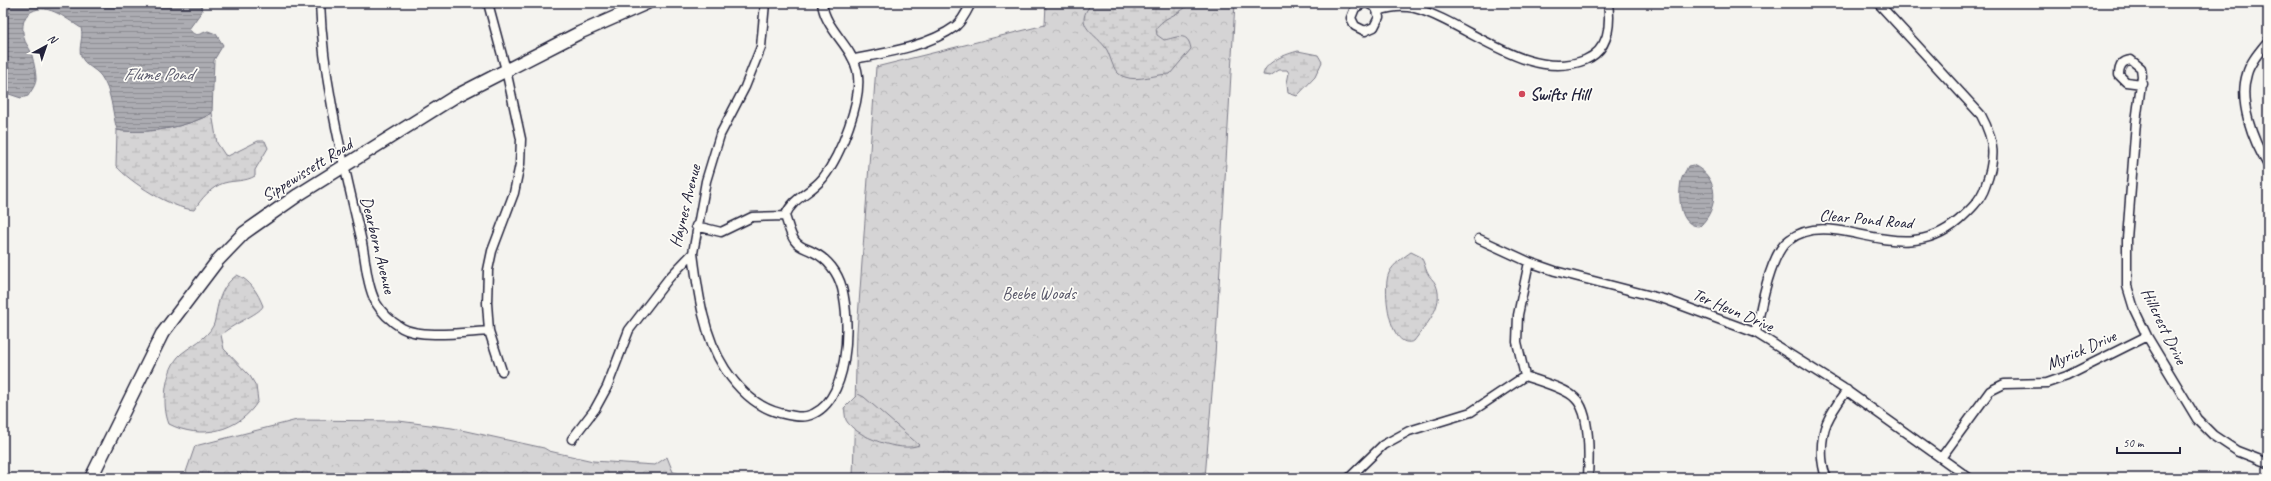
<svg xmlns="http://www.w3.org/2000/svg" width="2271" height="481" font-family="Caveat,sans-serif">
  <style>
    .forest { fill: url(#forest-crowns); stroke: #7c7b88 }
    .wetland { fill: url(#wetland-marsh); stroke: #7c7b88 }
    .water { fill: url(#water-rules); stroke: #757582 }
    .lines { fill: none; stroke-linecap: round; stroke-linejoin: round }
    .minor-casing { stroke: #22223b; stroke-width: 11 }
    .secondary-casing { stroke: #22223b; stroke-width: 15 }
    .minor { stroke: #fdfcf7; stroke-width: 8 }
    .secondary { stroke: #fdfcf7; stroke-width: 12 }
    .poi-dot { fill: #d1495b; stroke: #fdfcf7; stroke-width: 1.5 }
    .labels { text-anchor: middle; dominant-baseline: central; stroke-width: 3.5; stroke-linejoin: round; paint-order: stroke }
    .poi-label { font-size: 17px; font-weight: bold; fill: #22223b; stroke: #fdfcf7; text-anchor: start }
    .street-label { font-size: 17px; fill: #22223b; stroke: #fdfcf7 }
    .park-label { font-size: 17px; fill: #585769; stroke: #fdfcf7 }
    .water-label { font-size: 18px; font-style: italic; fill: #59596b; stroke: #fdfcf7 }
  </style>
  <defs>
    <pattern id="forest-crowns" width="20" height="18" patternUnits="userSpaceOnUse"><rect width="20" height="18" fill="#d5d4d5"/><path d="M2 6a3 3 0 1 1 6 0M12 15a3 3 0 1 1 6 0" fill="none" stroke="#b7b6b8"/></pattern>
    <pattern id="wetland-marsh" width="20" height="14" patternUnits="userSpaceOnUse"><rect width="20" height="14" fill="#d5d4d5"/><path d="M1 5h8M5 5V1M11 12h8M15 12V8" fill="none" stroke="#b7b6b8"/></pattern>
    <pattern id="water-rules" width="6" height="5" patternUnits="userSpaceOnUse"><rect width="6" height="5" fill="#acacb2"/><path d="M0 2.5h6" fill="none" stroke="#8c8c92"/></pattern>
  </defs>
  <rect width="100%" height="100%" fill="#f4f3ef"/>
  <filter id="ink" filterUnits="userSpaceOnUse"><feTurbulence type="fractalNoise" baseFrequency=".025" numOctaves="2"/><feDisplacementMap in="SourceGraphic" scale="8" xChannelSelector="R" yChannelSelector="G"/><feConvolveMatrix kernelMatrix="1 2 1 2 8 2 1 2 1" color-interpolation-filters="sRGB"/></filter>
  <g filter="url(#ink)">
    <path class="forest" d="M1046 3H1235L1215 356 1205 478H853L857 332 876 67 1045 25Z
      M297 420 399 421 452 428 544 448 549 451 593 461 655 465 667 457 673 472 695 478H184L195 446Z"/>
    <path class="wetland" d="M1092 3H1193C1188 5 1184 9 1179 12 1169 18 1162 19 1156 29L1157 35 1164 40C1176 38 1188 30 1191 49L1170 74C1156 74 1138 82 1125 77 1113 74 1112 60 1107 50 1097 33 1071 27 1092 3Z
      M1298 51 1318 55 1322 62 1315 77 1297 96 1288 93 1287 83 1289 73 1287 70H1279L1270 76 1263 75C1265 61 1287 54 1298 51Z
      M212 113 217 143 225 155 228 156 258 141H265L268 148 255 170V176C245 182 235 180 224 183 211 187 202 198 194 210 171 208 131 183 116 166L117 130C144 135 189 127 212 113Z
      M1411 252 1421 257C1424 262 1425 267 1427 272 1429 277 1434 280 1436 285 1445 306 1425 326 1414 341 1389 352 1382 287 1389 273 1393 264 1404 257 1411 252Z
      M237 275C250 280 258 293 263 306 260 314 230 325 221 335L224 349 250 376 256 386 258 401C239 432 200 440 169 424 161 405 165 368 181 354 192 345 206 339 213 326 215 322 215 318 216 314 219 297 223 285 237 275Z
      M858 394 864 397 919 445C902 453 855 437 846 420 845 417 845 411 844 408Z"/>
    <path class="water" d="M3 3H201L202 11 189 29C196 38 199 34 208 31L216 34 223 45 214 60 212 113C189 127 144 135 117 130 112 112 112 91 101 76 95 68 85 66 81 56 78 47 84 37 81 28 65 18 45 0 28 14 22 20 22 30 24 38 25 43 29 47 31 52 33 59 36 71 36 79 36 85 31 91 28 96L21 98 3 92Z
      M1693 165C1720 177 1719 208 1700 226 1679 227 1678 196 1681 181 1682 176 1686 171 1688 166Z"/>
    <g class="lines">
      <defs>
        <path id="minor" d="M320 3C323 83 343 161 361 238 366 260 366 283 376 303 382 313 392 322 402 328 421 339 467 332 489 331
          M488 3 506 70 521 139 520 164 514 193 492 251 488 270 487 303 489 331 502 371
          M1364 3 1355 8 1351 18 1355 26 1365 31 1374 27 1379 17 1376 8 1367 3
          M1378 11C1390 7 1401 5 1414 8 1467 22 1527 83 1585 60 1609 50 1611 26 1608 3
          M2268 41C2260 51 2250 62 2247 74 2238 102 2253 141 2268 165
          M854 59C886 53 929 46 956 26 963 20 967 11 971 3
          M2142 84 2126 82 2119 75C2119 66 2122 61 2131 60L2141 68 2142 76 2136 122 2127 239V286L2134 309 2147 336 2197 419 2213 435 2237 451 2268 463
          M696 226 721 232 752 217 785 216
          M1479 239 1529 262 1555 271 1667 300 1756 333 1843 388 1969 478
          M693 253C698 292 703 335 725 369 739 390 756 407 780 413 788 415 799 418 807 416 850 405 851 322 842 288 838 273 828 259 813 252 806 248 800 248 795 241 790 235 788 224 785 216 794 196 810 194 823 178 840 156 864 98 857 70 851 45 825 29 822 3
          M1756 333C1760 310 1770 253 1789 240 1835 205 1899 272 1959 220 1969 211 1981 200 1985 187 1996 159 1995 141 1981 115L1878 3
          M1525 376 1517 342 1518 315 1529 262
          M572 439 595 409 607 387 629 330 669 278 693 253 706 181 720 135 745 87 761 47 765 3
          M1941 458 1990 391 2004 384 2047 383 2067 376 2147 336
          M1349 478 1383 445 1409 431 1471 412 1525 376C1538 381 1566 388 1575 398 1591 412 1589 458 1588 478
          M1827 478C1823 471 1823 466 1822 458 1820 427 1830 414 1847 390"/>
        <path id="secondary" d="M91 478 162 334 218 260 244 233 298 195 456 96 579 33 647 3"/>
      </defs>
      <use href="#minor" class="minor-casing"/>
      <use href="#secondary" class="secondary-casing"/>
      <use href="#minor" class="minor"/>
      <use href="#secondary" class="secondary"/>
    </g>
  </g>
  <circle class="poi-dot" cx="1522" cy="94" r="4"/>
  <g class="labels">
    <g class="poi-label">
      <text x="1530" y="94">Swifts Hill</text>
    </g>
    <g class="street-label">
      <text transform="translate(307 170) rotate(-32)">Sippewissett Road</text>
      <text transform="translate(685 206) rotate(-76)">Haynes Avenue</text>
      <text transform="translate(1866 219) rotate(5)">Clear Pond Road</text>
      <text transform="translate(378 245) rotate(76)">Dearborn Avenue</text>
      <text transform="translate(1733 310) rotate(23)">Ter Heun Drive</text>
      <text transform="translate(2164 326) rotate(64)">Hillcrest Drive</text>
      <text transform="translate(2081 350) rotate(-24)">Myrick Drive</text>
    </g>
    <g class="park-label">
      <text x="1039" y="293">Beebe Woods</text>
    </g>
    <g class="water-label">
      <text x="158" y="74">Flume Pond</text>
    </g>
  </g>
  <rect width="2271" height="481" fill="none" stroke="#fdfcf7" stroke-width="16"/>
  <rect x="8" y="8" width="2255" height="465" fill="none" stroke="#22223b" stroke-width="1.5" filter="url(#ink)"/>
  <g transform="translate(46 46) rotate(40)" stroke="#fdfcf7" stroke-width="3" paint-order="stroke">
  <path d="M0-3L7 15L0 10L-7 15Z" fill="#22223b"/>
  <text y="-6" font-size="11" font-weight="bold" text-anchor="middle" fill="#22223b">N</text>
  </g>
  <path d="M2117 447v6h63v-6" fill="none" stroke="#22223b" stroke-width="2"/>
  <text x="2123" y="447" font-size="12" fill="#22223b" stroke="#fdfcf7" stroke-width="3" paint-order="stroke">50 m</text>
</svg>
